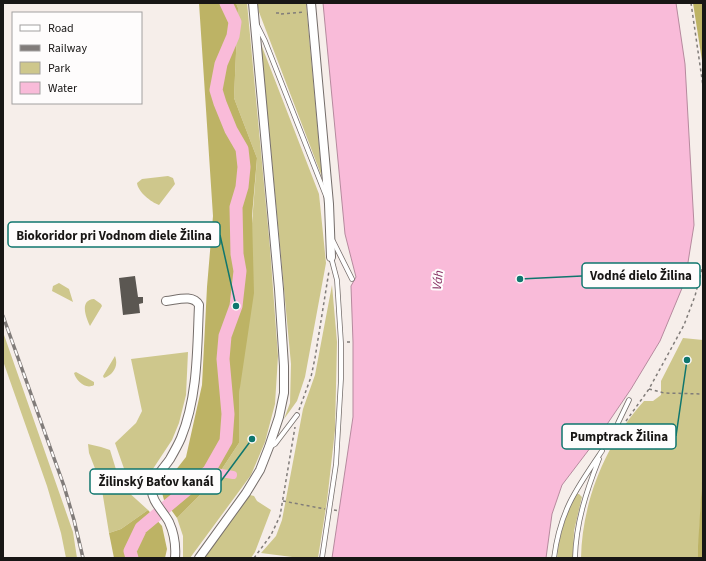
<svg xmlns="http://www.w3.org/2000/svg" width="706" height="561" font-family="'Source Sans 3',sans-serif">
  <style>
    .green { fill: #cec78c }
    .forest { fill: #bdb365 }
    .water { fill: #f9bbd9; stroke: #b68a9e }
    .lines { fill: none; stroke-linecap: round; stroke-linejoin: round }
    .canal { stroke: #f9bbd9; stroke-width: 8 }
    .river { stroke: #f9bbd9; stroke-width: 13 }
    .building { fill: #5b5752 }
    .lane-casing { stroke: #756e6b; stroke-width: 5.5 }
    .street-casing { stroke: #756e6b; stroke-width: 10 }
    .path { stroke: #807c79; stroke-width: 1.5; stroke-dasharray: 3 3; stroke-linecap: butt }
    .lane { stroke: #fff; stroke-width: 4 }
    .street { stroke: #fff; stroke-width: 8 }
    .rail-casing { stroke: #817c7a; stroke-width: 3.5 }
    .rail { stroke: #fefcfc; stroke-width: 2; stroke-dasharray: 6; stroke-linecap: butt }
    .labels { text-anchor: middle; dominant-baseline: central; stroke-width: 4; stroke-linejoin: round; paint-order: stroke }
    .water-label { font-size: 13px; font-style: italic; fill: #852f61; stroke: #fefcfc }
    .leader { fill: none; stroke: #0f766e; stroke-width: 1.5 }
    .callout-dot { fill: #0f766e; stroke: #fefcfc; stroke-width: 1.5 }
    .callout { fill: #fefcfc; stroke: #0f766e; stroke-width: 1.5 }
    .callout-label { font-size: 13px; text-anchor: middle; font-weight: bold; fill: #181615 }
  </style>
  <rect width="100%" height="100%" fill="#f6eeea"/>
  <path class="green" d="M236 3H247L270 248 278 356 275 404 265 442 251 475 190 558H183V536L177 518 214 481 239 443V394L257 158 234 98 238 8Z
    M257 3H306L322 177 259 12Z
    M261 44 319 194 326 263 305 377 297 401 284 419 290 403 291 364Z
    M168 176 173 178 175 184 159 205C151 202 138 192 137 183L142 179Z
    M59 283 69 289 73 302 52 291 53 286Z
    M332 285 337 342 335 430 327 501 318 558H300L261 553 276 536 282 520 303 409 315 375Z
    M94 299 101 304 102 306 90 326C86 318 79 300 94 299Z
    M3 332 73 532 77 558H66L61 533 47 486 3 361Z
    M683 338 703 340V465L698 558H581C582 501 606 443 644 401H653L661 395V381Z
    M188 352 186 395 179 423 172 440 145 481 136 485 128 480 115 443 136 423 142 411 131 359Z
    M115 356C119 366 113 375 104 378L103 376Z
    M76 372 94 382V385C86 390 76 381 74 373Z
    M88 444 101 447 110 450 118 476 126 490 148 510 121 529 109 533 101 484 89 453Z
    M576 494H579L582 497 574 531 573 558H557C559 535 566 515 576 494Z
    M250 495 254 496 257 501 271 510 255 552 251 558H204Z"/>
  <path class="forest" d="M199 3H236L238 8 234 98 257 158 252 216 254 293 239 394V443L214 481 177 518 164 500 161 489 186 457 202 385 207 287 213 216Z
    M693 3H703V67Z
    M703 465V558H698V546Z
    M148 510 162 526 167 549 165 558H114L109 533 121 529Z"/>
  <path class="water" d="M323 3H676L685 64 694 225 685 281 660 341 631 389 597 439 562 485 552 514 546 558H332L353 417V342L351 286 356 277 345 234Z"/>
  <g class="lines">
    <path class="canal" d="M209 471 233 475"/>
    <path class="river" d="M132 558 130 551 141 528 209 471 226 441 228 414 223 359 225 336 236 306 240 271 237 254 236 207 242 187 244 167 242 149 231 130 220 103 216 90 221 64 233 36 235 22 226 3"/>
  </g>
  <path class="building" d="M135 276 138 297H143V303L139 304 140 313 123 315 119 278Z"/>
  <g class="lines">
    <defs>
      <path id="lane" d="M257 25 265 41 326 196
        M333 241 352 279
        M618 431V423L629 400
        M270 447 275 444 297 415
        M322 558 336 464 341 379V343L337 280 331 257
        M554 558C560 511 576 489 602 451
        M575 558C576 523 586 492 599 459"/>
      <path id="street" d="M311 3 329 204 331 257
        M166 301C177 300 193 294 199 305 197 350 198 396 181 438 178 445 174 452 170 459 164 468 154 477 152 488 150 500 164 512 169 522 174 533 176 546 175 558
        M199 558 246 493 260 470 269 447 279 417 284 393V366L279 289 253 3"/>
    </defs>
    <use href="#lane" class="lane-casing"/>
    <use href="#street" class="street-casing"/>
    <path class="path" d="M691 3 703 86
      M276 13H280V14L304 12
      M347 342H353
      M649 389 664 393 703 394
      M299 410 311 377 315 358 329 271
      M626 421 649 389 684 325 695 296 703 265
      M606 446 615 435
      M283 501 325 509
      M334 510 339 511
      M254 558 271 535 280 516 295 427"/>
    <use href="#lane" class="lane"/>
    <use href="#street" class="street"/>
    <defs>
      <path id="rail" d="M3 316 64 486 74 520 83 558"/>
    </defs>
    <use href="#rail" class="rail-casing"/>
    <use href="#rail" class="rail"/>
  </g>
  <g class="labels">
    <g class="water-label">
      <text transform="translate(438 280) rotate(-83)">Váh</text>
    </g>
  </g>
  <path class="leader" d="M236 306L220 235M520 279L582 276M687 360L676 436M252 439L221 481"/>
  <g class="callout-dot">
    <circle cx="236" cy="306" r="4"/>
    <circle cx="520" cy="279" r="4"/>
    <circle cx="687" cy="360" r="4"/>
    <circle cx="252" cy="439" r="4"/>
  </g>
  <g class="callout">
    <rect x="8" y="222" width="212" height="25" rx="4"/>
    <rect x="582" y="263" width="118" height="25" rx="4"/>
    <rect x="562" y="424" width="114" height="25" rx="4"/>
    <rect x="90" y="469" width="131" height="25" rx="4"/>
  </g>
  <g class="callout-label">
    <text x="114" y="240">Biokoridor pri Vodnom diele Žilina</text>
    <text x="641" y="280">Vodné dielo Žilina</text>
    <text x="619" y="441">Pumptrack Žilina</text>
    <text x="156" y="486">Žilinský Baťov kanál</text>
  </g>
  <rect width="706" height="561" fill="none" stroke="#181615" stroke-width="8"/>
  <rect x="12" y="12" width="130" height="92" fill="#fefcfc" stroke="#a2a0a0"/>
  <rect x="20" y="25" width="20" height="6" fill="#ffffff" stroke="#a2a0a0"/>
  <text x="48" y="32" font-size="12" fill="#181615">Road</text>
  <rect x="20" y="45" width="20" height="6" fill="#817c7a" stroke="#a2a0a0"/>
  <text x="48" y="52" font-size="12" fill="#181615">Railway</text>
  <rect x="20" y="62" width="20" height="12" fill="#cec78c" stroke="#a2a0a0"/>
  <text x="48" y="72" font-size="12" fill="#181615">Park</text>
  <rect x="20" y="82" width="20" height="12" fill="#f9bbd9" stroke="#a2a0a0"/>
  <text x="48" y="92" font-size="12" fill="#181615">Water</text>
</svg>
